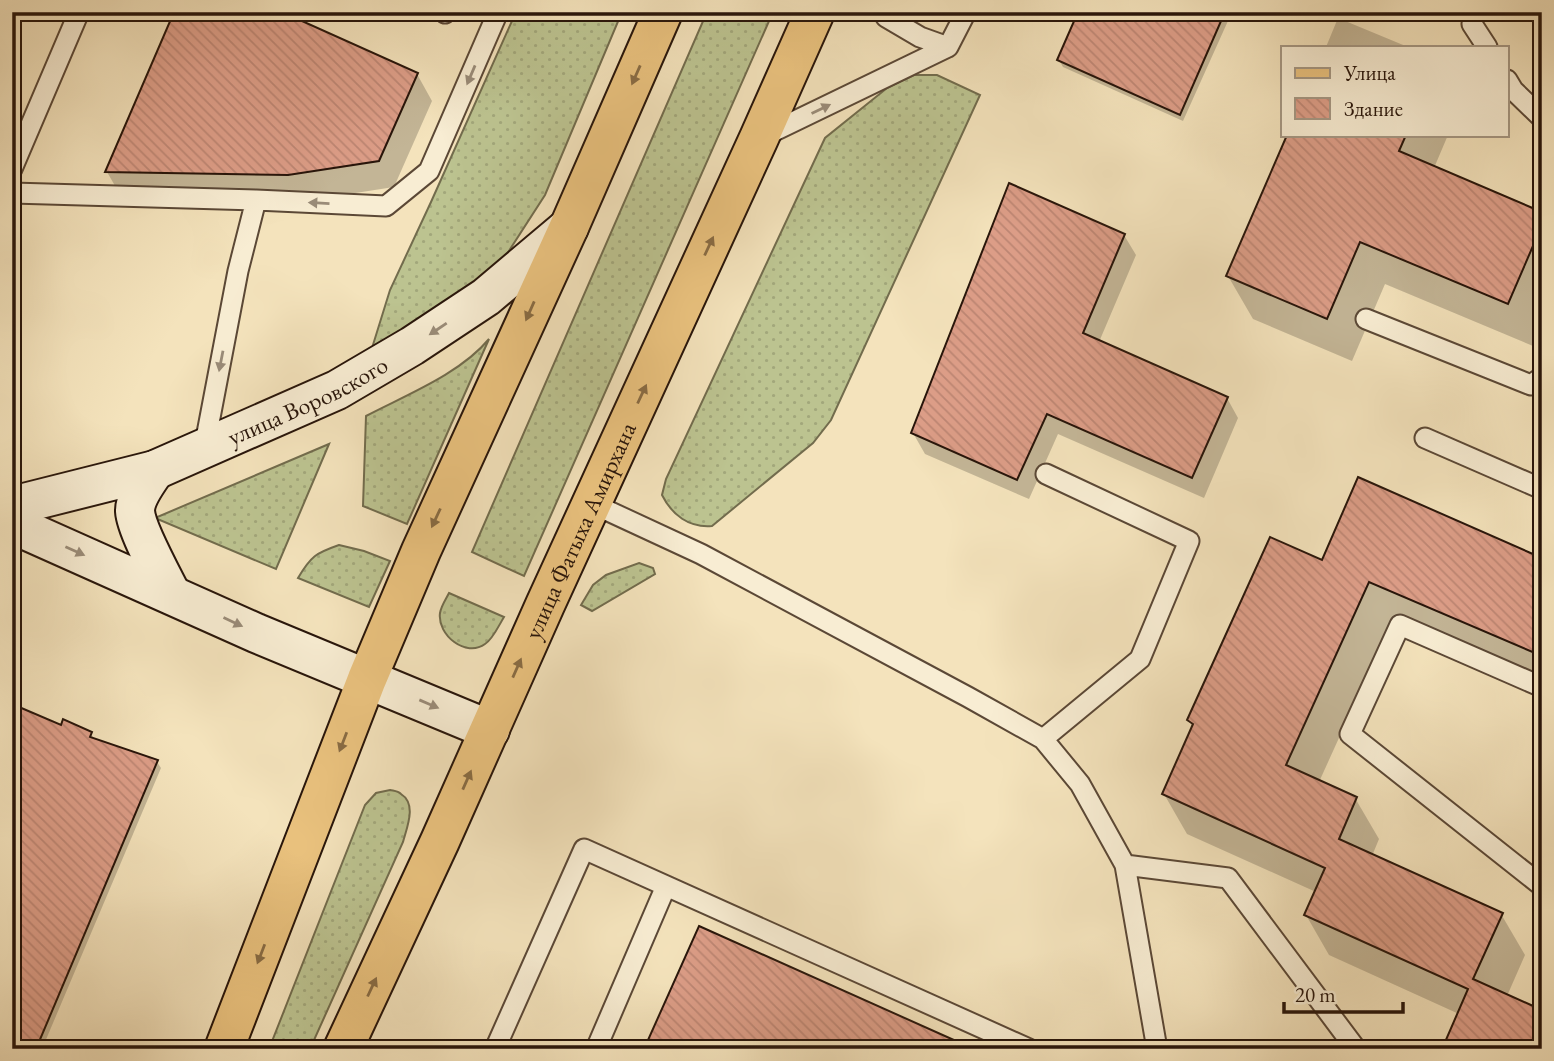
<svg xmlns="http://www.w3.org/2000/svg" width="1554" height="1061" font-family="'EB Garamond',serif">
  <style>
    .grass { fill: url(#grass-dots); stroke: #726c4d; stroke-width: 2 }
    .shadow { fill: #0003 }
    .building { fill: url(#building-back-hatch); stroke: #28150a; stroke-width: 2 }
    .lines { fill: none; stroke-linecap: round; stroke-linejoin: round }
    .lane-casing { stroke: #5b4836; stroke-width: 23 }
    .secondary-casing { stroke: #28150a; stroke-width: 42 }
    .primary-casing { stroke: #28150a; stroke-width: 42 }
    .lane { stroke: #f8edd3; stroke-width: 19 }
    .secondary { stroke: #f8edd3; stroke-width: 38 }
    .primary { stroke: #eac27e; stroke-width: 38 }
    .oneway { fill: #9a8c79 }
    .oneway2 { fill: #896c44 }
    .labels { text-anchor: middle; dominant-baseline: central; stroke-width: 7; stroke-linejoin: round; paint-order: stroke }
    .street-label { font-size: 24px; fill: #28150a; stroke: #f8edd3 }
  </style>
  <defs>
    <pattern id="grass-dots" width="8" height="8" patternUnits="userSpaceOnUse" patternTransform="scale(1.75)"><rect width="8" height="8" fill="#bcc390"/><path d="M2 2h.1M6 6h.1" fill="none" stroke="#a2a77b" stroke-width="1.8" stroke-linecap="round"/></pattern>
    <pattern id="building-back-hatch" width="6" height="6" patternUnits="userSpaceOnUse" patternTransform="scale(1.75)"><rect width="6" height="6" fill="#dc9d87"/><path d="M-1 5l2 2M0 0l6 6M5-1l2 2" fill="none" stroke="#bd8673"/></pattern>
  </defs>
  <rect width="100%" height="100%" fill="#f4e3bc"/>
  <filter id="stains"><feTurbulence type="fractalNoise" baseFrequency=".00286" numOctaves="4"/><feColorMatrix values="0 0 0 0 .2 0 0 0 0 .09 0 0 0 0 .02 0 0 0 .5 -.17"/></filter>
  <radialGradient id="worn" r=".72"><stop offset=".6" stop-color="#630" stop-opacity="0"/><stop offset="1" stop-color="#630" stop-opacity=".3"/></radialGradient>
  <path class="grass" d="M516 12H622L545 195 507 254 468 292 372 348 390 290 431 202Z
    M707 12H773L524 576 472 552Z
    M914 75H937L980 95 831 420 813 443 712 526C689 528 672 515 662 495L666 479 825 138 887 88Z
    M489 339 407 524 363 506 366 416C406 395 460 374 489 339Z
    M329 444 276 569 155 518Z
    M339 545 364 551 390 561 369 607 298 578C311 556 316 553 339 545Z
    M639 563 653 568 655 574 592 611 581 605 593 585 606 575Z
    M449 593 504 617C499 625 493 639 485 644 466 658 437 635 440 613 441 606 446 599 449 593Z
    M390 790C394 791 398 791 401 794 417 804 407 827 403 842L310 1049H269L365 805 376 793Z"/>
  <path class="shadow" d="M420 12H433L431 17Z
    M1080 12H1232L1183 121 1063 67 1059 60Z
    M1338 18 1408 47H1326Z
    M417 74 432 101 394 187 304 201 122 198 107 172Z
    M1289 135H1448L1434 168 1542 213V325L1533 346 1385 284 1352 361 1253 319 1228 276Z
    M1124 235 1136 255 1099 342 1227 398 1238 418 1204 498 1058 434 1029 499 925 454 913 433Z
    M1542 560V686L1392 621 1319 782 1355 798 1379 839 1372 856 1501 914 1525 955 1507 996 1459 1014 1329 955 1306 915 1316 892 1187 834 1164 794 1193 728 1189 720 1323 562Z
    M62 727 91 734 95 741 157 762 161 768 42 1049H12Z"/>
  <path class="building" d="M174 12H282L418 73 379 161 288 175 105 172Z
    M1078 12H1225L1180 115 1057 60Z
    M1287 135H1406L1399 151 1542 212V225L1508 304 1360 242 1327 319 1226 276Z
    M1009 183 1125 234 1083 333 1228 397 1192 478 1047 414 1017 480 911 433Z
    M1358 477 1542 558V656L1369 582 1286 765 1357 797 1339 839 1503 913 1473 979 1542 1010V1049H1442L1468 989 1304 915 1325 868 1162 794 1193 724 1187 720 1270 537 1322 560Z
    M12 704 61 725 63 719 92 732 90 737 158 760 36 1049H12Z
    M699 926 974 1049H644Z"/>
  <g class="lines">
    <defs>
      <path id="lane" d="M883 12 886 17 920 37 948 47
        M445 13 446 12
        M1472 24 1487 47
        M1507 80 1513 90 1542 118
        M764 136 948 47 966 12
        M12 169 79 12
        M12 193 256 200
        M1366 319 1531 385 1542 377
        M1425 438 1542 489
        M204 449 238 271 256 200 386 206 429 171 498 12
        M591 503 701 554 968 697 1043 739 1080 784 1125 865 1157 1049
        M1542 687 1400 625 1350 734 1542 886
        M1043 739 1140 659 1189 541 1046 474
        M1125 865 1228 878 1356 1049
        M495 1049 584 849 1029 1049
        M596 1049 666 886"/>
      <g id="secondary">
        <path d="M155 470C147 482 135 497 135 511 136 529 162 576 171 594"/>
        <path id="s1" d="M12 506 155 470 337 390 412 346 486 297 569 227"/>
        <path d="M12 524 256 633 490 730"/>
      </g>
      <g id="primary">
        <path d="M224 1049 367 679 421 551 569 227 663 12"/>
        <path id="s2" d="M343 1049 440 841 545 605 759 138 815 12"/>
      </g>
    </defs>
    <use href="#lane" class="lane-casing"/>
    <use href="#secondary" class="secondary-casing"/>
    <use href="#primary" class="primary-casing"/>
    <use href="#lane" class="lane"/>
    <use href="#secondary" class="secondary"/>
    <use href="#primary" class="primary"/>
  </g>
  <defs><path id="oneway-solid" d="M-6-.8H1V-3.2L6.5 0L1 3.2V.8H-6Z" transform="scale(1.75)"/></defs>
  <g class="oneway">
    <use href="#oneway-solid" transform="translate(471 75) rotate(113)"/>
    <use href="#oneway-solid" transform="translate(821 109) rotate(-26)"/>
    <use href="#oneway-solid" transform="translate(319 203) rotate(-177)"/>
    <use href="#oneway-solid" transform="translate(438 329) rotate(146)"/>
    <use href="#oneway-solid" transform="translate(221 361) rotate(101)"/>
    <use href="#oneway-solid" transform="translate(75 551) rotate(24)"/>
    <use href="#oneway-solid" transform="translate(233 622) rotate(25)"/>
    <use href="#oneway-solid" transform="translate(429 704) rotate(23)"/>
  </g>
  <g class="oneway2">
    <use href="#oneway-solid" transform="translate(636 75) rotate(114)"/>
    <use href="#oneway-solid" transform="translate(709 246) rotate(-65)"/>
    <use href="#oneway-solid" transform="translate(530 311) rotate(114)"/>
    <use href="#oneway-solid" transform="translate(642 394) rotate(-65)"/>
    <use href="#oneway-solid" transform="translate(436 518) rotate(115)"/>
    <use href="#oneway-solid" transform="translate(517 668) rotate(-66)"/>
    <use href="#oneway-solid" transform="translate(343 742) rotate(111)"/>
    <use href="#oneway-solid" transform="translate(467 780) rotate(-66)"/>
    <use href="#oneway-solid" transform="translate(261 954) rotate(111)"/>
    <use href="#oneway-solid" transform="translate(372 987) rotate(-65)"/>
  </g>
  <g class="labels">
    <g class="street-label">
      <text stroke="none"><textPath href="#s1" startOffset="315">улица Воровского</textPath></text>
      <text stroke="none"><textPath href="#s2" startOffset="570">улица Фатыха Амирхана</textPath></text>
    </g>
  </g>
  <rect width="1554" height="1061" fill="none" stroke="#f4e3bc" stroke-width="42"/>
  <rect x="14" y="14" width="1526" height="1033" fill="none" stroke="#28150a" stroke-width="3.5"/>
  <rect x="21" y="21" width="1512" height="1019" fill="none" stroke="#28150a" stroke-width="2"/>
  <rect x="1281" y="46" width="228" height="91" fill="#f8edd3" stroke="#a59783" stroke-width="2"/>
  <rect x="1295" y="68" width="35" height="10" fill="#eac27e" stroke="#a59783" stroke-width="2"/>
  <text x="1344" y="80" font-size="21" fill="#28150a">Улица</text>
  <rect x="1295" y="98" width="35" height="21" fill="url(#building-back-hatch)" stroke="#a59783" stroke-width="2"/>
  <text x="1344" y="116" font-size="21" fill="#28150a">Здание</text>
  <path d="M1284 1002v10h119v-10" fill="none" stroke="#28150a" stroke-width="3.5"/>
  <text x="1295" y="1002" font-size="21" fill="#28150a" stroke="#f8edd3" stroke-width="5" paint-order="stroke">20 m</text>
  <rect width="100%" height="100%" filter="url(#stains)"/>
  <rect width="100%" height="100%" fill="url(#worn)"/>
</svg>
